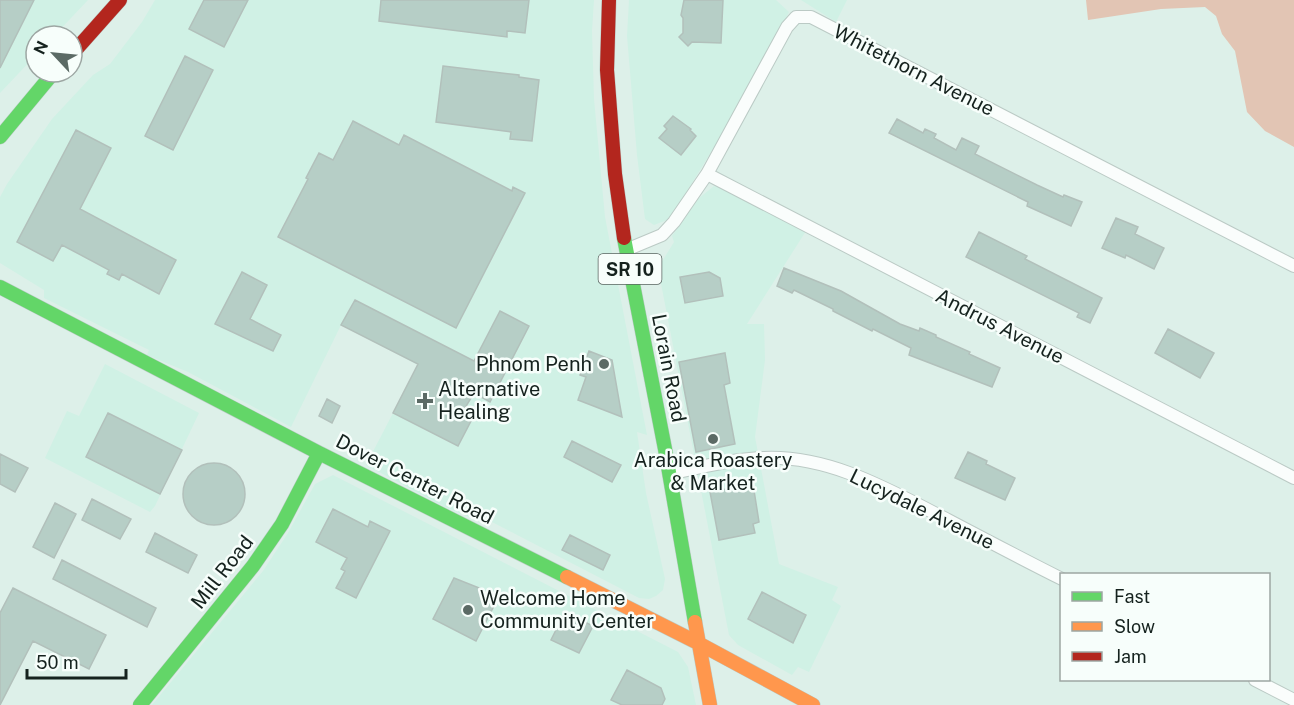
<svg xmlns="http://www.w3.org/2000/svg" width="1294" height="705" font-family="'Public Sans',sans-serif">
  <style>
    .built { fill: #d0f1e5 }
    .forest { fill: #e2c5b4 }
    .building { fill: #b6cec6; stroke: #b2c0bb; stroke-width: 1.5 }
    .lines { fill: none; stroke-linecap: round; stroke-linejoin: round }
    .street-casing { stroke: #bbcac5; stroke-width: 14 }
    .fast-casing { stroke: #bbcac5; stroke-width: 15 }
    .slow-casing { stroke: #bbcac5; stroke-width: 15 }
    .jam-casing { stroke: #bbcac5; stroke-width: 15 }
    .street { stroke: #fafdfc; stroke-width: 12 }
    .fast { stroke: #63d668; stroke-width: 14 }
    .slow { stroke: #ff974d; stroke-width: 14 }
    .jam { stroke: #b3261e; stroke-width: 14 }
    .poi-dot { fill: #5b6a65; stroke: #f7fefb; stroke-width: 2 }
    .labels { text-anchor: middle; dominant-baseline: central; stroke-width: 5; stroke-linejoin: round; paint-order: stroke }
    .shield { fill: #f7fefb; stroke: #596460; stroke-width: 1.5 }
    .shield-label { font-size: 18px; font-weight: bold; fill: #15221e }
    .street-label { font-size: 20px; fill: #15221e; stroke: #f7fefb }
    .poi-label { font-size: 20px; fill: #15221e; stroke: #f7fefb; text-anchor: start }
  </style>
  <rect width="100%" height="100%" fill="#ddf0e9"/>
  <path class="built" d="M0 0H88L54 36H36V55L0 93Z
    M155 0H594L592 31 594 99 605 217 647 435 637 432 646 493 665 579 663 590 656 596 649 599 639 598 488 520 486 524 443 506 366 465 418 365 341 325 291 427 188 372 147 355 149 350 44 298V290L0 263V197L7 184 52 119 93 75 110 64 142 22Z
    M629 0H776L789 12 754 82 673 214 667 220 654 225 645 219 637 155 627 36Z
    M801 0H847L836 22Z
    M714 186 736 193 806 231 747 324H764L765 360 755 437 779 564 838 587 832 600 841 606 809 672 798 667 792 675 738 645 729 635 658 268 674 242 672 236 698 199Z
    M105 364 199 413 155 506 150 512 45 458 67 411 79 416Z
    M333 475 678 652 688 667 696 705H152L263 571 288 533 315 484Z"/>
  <path class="forest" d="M1086 0H1294V147L1265 131 1247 112 1235 51 1222 34 1216 16 1205 7 1161 9 1088 20Z"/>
  <path class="building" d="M0 0H34L0 68Z
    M204 0H248L224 47 189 29Z
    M381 0H529L525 33 507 31V37L379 21Z
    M684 0H723L721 43 692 42 688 46 679 37 683 33V18L681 15Z
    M185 56 213 70 173 150 145 136Z
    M443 66 519 75V77L539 80 532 141 510 139 511 132 436 122Z
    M673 116 691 129 690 130 696 136 681 155 659 138 667 129 664 126Z
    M897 119 923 133 925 129 936 134 934 138 956 150 962 138 979 146 975 154 1037 185 1063 197 1064 195 1082 202 1071 226 1027 206 1028 202 889 133Z
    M353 121 399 145 404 135 512 191 513 187 525 193 456 328 278 237 308 179 306 178 319 153 333 160Z
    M76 130 111 148 80 209 176 260 159 294 122 274 119 280 107 274 109 270 62 245 53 261 17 242Z
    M1116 218 1138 227 1135 234 1164 248 1154 269 1126 255 1125 258 1102 248Z
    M979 232 1027 256 1025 259 1102 298 1090 323 1077 317 1079 313 966 257Z
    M784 268 841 291 900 324 919 331 920 328 936 335V337L970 352 969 354 1000 368 992 387 909 355 911 348 873 329 872 331 833 311V309L794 290 792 293 777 286Z
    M242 272 267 285 250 319 281 335 273 351 215 324Z
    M709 272 720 278 723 296 685 303 680 277Z
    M355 300 474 361 500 311 529 326 490 402 474 393 460 416 471 421 458 446 393 413 418 364 341 325Z
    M1168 329 1214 353 1200 378 1155 353Z
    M589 351 612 360 622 417 578 400 586 377 580 375Z
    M725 353 730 383 724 385 735 444 696 452 679 362Z
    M327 399 340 406 332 423 319 416Z
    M108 413 182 450 160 494 86 457Z
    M572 441 621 465 612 482 564 457Z
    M968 452 987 461 986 464 1015 478 1005 500 955 478Z
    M0 454 28 468 15 492 0 484Z
    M183 494a31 31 0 1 1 62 0a31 31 0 1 1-62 0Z
    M753 484 759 522 753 524 755 533 719 540 710 492Z
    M92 499 131 519 120 539 82 520Z
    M55 503 76 514 54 558 33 547Z
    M333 509 368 527 370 521 390 531 356 598 336 588 345 571 341 569 347 558 316 542Z
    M155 533 197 555 188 573 146 552Z
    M570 535 610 555 603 570 562 550Z
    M62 560 156 608 147 627 53 579Z
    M454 578 482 589 480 592 497 600 476 641 433 619Z
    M13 588 106 635 89 669 33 641 0 705V613Z
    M762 592 806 615 793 643 748 619Z
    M565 612 593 626 579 653 551 640Z
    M627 670 661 688 665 699 662 705H622L611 700Z"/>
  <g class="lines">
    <defs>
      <path id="street" d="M707 174 1294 478
        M626 250 662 235 674 222 707 174 787 27 796 17H811L1294 266
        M669 474C701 467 732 459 764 458 830 455 891 491 948 520 986 540 1024 560 1062 579
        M1255 680 1294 700"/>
      <path id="fast" d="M0 137 54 72
        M624 238 665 449 695 622
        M0 287 319 453 567 577
        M140 705 253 566 282 524 319 453"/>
      <path id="slow" d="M567 577 698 643 813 705
        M695 622 710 705"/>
      <path id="jam" d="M609 0 607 70 615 174 624 238
        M72 54 120 0"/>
    </defs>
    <use href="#street" class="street-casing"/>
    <use href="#fast" class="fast-casing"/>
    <use href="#slow" class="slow-casing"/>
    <use href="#jam" class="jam-casing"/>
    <use href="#street" class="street"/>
    <use href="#fast" class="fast"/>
    <use href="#slow" class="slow"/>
    <use href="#jam" class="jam"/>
  </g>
  <g class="poi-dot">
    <circle cx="604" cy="364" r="6"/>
    <path d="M422 392h6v6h6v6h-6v6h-6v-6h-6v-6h6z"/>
    <circle cx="713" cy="439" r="6"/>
    <circle cx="468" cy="610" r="6"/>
  </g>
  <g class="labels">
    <rect class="shield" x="598.5" y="254" width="63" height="30" rx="4.5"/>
    <g class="shield-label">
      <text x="630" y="269">SR 10</text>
    </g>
    <g class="street-label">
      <text transform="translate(914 70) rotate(27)">Whitethorn Avenue</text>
      <text transform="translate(1000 326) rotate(27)">Andrus Avenue</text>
      <text transform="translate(669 368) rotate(79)">Lorain Road</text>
      <text transform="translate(415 479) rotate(27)">Dover Center Road</text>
      <text transform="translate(922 509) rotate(26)">Lucydale Avenue</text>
      <text transform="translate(222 572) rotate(-52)">Mill Road</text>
    </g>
    <g class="poi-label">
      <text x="592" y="364" text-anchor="end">Phnom Penh</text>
      <text x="438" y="389">Alternative<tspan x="438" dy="23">Healing</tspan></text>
      <text x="713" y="460" text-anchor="middle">Arabica Roastery<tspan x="713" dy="23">&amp; Market</tspan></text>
      <text x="480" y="598">Welcome Home<tspan x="480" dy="23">Community Center</tspan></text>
    </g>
  </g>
  <rect x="1060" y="573" width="210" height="108" fill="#f7fefb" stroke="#9da6a3" stroke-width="1.5"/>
  <rect x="1072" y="592" width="30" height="9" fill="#63d668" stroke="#9da6a3" stroke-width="1.5"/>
  <text x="1114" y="603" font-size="18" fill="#15221e">Fast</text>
  <rect x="1072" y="622" width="30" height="9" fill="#ff974d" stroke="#9da6a3" stroke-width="1.5"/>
  <text x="1114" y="633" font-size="18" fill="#15221e">Slow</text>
  <rect x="1072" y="652" width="30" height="9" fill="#b3261e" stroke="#9da6a3" stroke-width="1.5"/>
  <text x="1114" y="663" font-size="18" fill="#15221e">Jam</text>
  <g transform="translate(54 54) rotate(296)"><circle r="28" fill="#f7fefb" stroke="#9da6a3" stroke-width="1.5"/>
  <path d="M0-4.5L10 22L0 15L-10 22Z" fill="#5b6a65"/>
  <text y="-9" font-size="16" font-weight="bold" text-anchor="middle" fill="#15221e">N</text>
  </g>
  <path d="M27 669v9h99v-9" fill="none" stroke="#15221e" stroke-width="3"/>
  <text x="36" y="669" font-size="18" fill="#15221e" stroke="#f7fefb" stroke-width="4.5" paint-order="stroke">50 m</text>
</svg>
